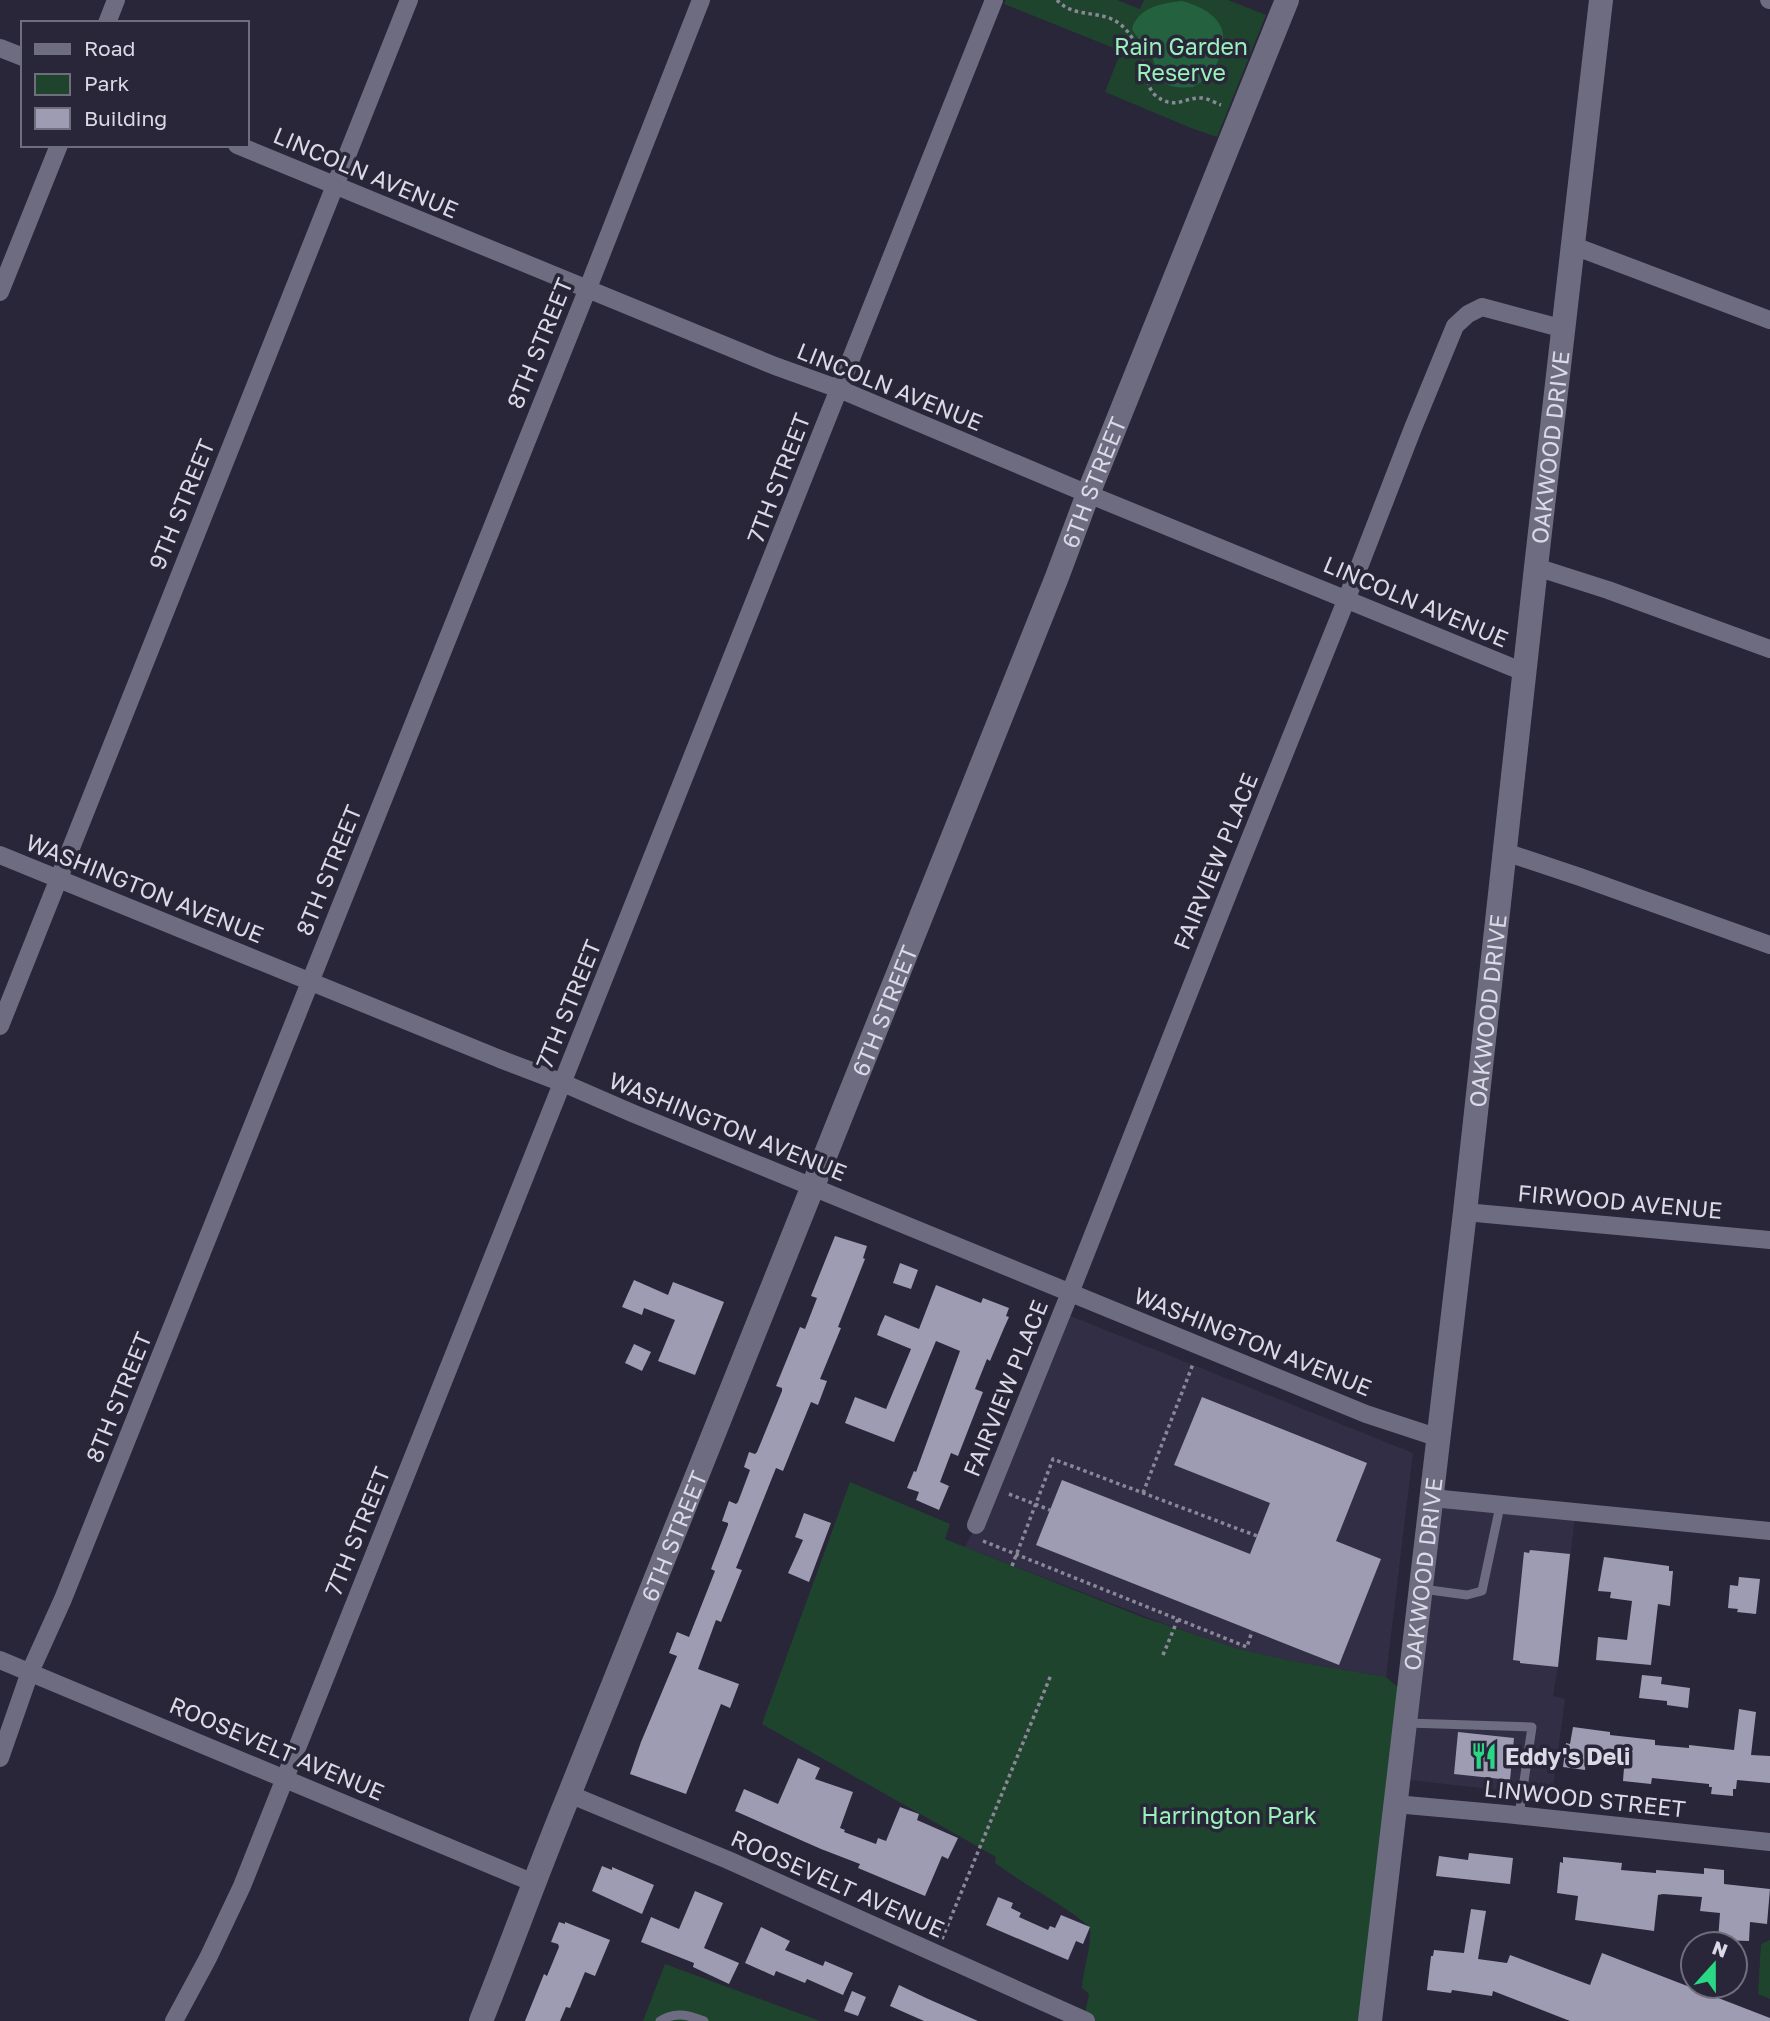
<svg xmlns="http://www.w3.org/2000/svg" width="1770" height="2021" font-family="'Golos Text',sans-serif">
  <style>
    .built { fill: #312e46 }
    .green { fill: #1f442e }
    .water { fill: #24623f }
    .building { fill: #9e9cb3 }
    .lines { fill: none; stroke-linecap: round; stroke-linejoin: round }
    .path { stroke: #8a8897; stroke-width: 3.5; stroke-dasharray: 3.5 3.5; stroke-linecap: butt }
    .lane { stroke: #6e6c81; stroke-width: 9 }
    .street { stroke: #6e6c81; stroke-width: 18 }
    .secondary { stroke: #6e6c81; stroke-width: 24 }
    .labels { text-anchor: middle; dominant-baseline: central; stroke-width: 7; stroke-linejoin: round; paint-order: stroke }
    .park-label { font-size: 23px; fill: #99f2ba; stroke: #282638 }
    .street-label { font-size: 23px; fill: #dad9e5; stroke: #282638 }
    .poi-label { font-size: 23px; font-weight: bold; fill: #dad9e5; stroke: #282638; text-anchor: start }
  </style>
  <rect width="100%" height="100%" fill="#282638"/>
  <path class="built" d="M1063 1313 1413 1453 1386 1677 1292 1661 1239 1649 1162 1623 965 1547 976 1525Z
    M1432 1498 1575 1516 1558 1667 1553 1696 1565 1699 1552 1796 1400 1779Z"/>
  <path class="green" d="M1006 0H1117L1140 9 1144 0H1228L1266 15 1217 137 1191 128 1105 92 1121 51 1004 4Z
    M850 1482 950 1524 945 1539 1142 1617 1239 1649 1292 1661 1386 1677 1408 1696 1370 2021H1090L1084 2018 1089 1994 1082 1988C1083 1967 1092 1948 1090 1927 1060 1902 1026 1886 995 1863L996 1857 762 1724Z
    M1770 1940V1999L1758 1994 1761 1944Z
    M665 1964 820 2021H643Z"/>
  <path class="water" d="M1182 1C1196 5 1212 11 1220 25 1228 39 1219 62 1211 74 1206 80 1199 83 1193 87 1156 90 1163 77 1149 52 1144 43 1136 37 1132 29 1138 7 1163 3 1182 1Z"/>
  <path class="building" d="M835 1236 867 1246 863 1258 865 1259 838 1327 841 1328 820 1379 827 1381 818 1405 811 1402 783 1471 776 1468 736 1568 742 1570 721 1622 716 1620 698 1669 739 1684 730 1708 721 1704 686 1794 630 1774 641 1742 677 1656 669 1653 677 1632 689 1637 715 1571 711 1569 728 1525V1523L722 1521 729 1501 736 1504 738 1502 750 1470 744 1467 749 1452 755 1454 757 1452 782 1391V1388L776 1386 800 1327 805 1329 817 1298 811 1296Z
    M900 1263 918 1270 911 1289 893 1283Z
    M634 1280 668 1295 673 1282 724 1302 695 1375 658 1361 675 1320 644 1308 642 1315 622 1307Z
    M936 1285 981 1303 983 1298 1009 1308 1006 1316 1009 1317 1004 1328 990 1361 987 1359 975 1389 983 1392 958 1456 951 1453 940 1482 949 1486 939 1510 916 1500 919 1492 907 1488 914 1471 916 1472 960 1351 936 1341 894 1442 845 1423 855 1397 886 1409 911 1349 877 1335 880 1326 885 1315 919 1329Z
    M634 1344 651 1352 642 1371 625 1363Z
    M1202 1397 1367 1463 1336 1541 1381 1559 1339 1665 1036 1545 1062 1480 1250 1554 1270 1503 1174 1465Z
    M804 1513 831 1523 809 1582 788 1573 803 1540 795 1537Z
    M1530 1550 1570 1554 1558 1667 1520 1663V1661L1513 1660 1524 1552 1529 1553Z
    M1604 1557 1669 1566V1571H1673L1670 1606 1658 1604 1651 1665 1596 1660 1598 1637 1627 1640 1632 1601 1610 1598 1611 1592 1598 1591Z
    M1739 1577 1760 1579 1756 1614 1737 1612 1738 1609 1728 1608 1730 1585 1738 1586Z
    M1642 1675 1662 1677 1661 1684 1690 1688 1688 1708 1667 1705V1701L1639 1698Z
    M1739 1709 1756 1712 1751 1755 1770 1756V1783L1737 1780 1736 1789H1733V1796L1711 1794 1712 1787H1709V1784L1652 1778 1651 1784 1623 1781 1624 1768 1586 1762 1585 1770 1563 1767 1566 1743 1570 1744 1573 1727 1610 1732V1735L1655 1740V1745L1689 1748V1745L1734 1750Z
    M1458 1732 1514 1738 1510 1780 1454 1774Z
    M798 1758 820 1768 815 1779 853 1792 840 1828 845 1830 844 1832 876 1844 878 1838 886 1841 900 1807 919 1814 917 1820 958 1838 948 1859 942 1856 925 1896 858 1868 860 1864 821 1849 735 1811 744 1789 778 1804Z
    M1469 1853 1513 1858 1510 1884 1436 1876 1439 1856 1468 1860Z
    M1563 1857 1622 1863 1621 1870 1656 1873V1870L1704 1874V1868L1724 1870V1884L1770 1889 1767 1924 1750 1922 1749 1941 1718 1940 1720 1913 1700 1911 1702 1897 1663 1894 1658 1895 1654 1931 1575 1920 1578 1896 1557 1893 1560 1862 1563 1863Z
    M602 1866 612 1870V1867L654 1885 642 1914 592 1891Z
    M695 1891 723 1903 704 1948 739 1963 729 1984 693 1967 694 1963 641 1942 651 1917 679 1929Z
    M998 1897 1013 1903 1011 1908 1021 1913 1019 1917 1048 1930 1050 1926 1055 1928 1061 1915 1090 1927 1083 1944 1076 1941 1068 1960 986 1925Z
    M1471 1909 1486 1911 1478 1959 1507 1963 1510 1955 1590 1985 1602 1953 1770 2018V2021H1570L1493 1991 1492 1996 1452 1990 1451 1993 1427 1990 1431 1956H1433L1434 1950 1464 1953Z
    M559 1922 565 1924V1922L610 1940 595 1976 585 1972 570 2008 566 2007 560 2021H525L544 1974 547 1976 559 1947 558 1944 551 1942Z
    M761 1927 790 1941 785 1950 823 1966 825 1961 853 1973 843 1995 807 1979 805 1983 776 1971 774 1976 745 1963Z
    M899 1985 926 1998 978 2021H924L890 2006Z
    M852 1991 866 1997 858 2016 844 2011Z"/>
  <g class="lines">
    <path class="path" d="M1057 0C1074 19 1101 9 1120 24 1136 37 1142 58 1147 76 1148 83 1150 91 1155 95 1174 111 1185 97 1201 98 1208 98 1215 103 1221 105
      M1143 1493 1193 1364
      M1009 1494 1050 1510
      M983 1541 1247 1647 1252 1631
      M1012 1566 1053 1459 1257 1536
      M1163 1655 1178 1619
      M942 1939 1051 1675"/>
    <path class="lane" d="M1422 1589 1467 1595 1482 1591 1500 1506
      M1407 1723 1532 1727 1519 1815
      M660 2021C675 2011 688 2015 704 2021"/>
    <path class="street" d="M1769 0H1770
      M107 23 116 0
      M0 48 23 57
      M237 145 775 366 839 389 1088 494 1526 673
      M1574 246 1770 320
      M0 292 59 145
      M1536 567 1608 590 1770 649
      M1505 852 1580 877 1770 945
      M0 855 500 1059 563 1083 632 1113 1366 1414 1439 1438
      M0 1026 409 0
      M1465 1212 1770 1240
      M1432 1498 1770 1531
      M976 1525 1070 1293 1237 871 1347 598 1413 428 1455 326 1468 314 1482 307 1564 329
      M0 1660 534 1883
      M0 1758 30 1672 63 1599 588 288 701 0
      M569 1794 728 1860 1086 2021
      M1395 1804 1506 1814 1770 1842
      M174 2021 208 1958 242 1886 994 0"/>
    <g class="secondary">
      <path id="s1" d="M481 2021C511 1946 538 1870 569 1795 733 1390 895 984 1057 577L1088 494 1287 0"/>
      <path id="s2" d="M1370 2021 1465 1212 1536 567 1601 0"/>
    </g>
  </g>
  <defs>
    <symbol id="restaurant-bare" viewBox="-9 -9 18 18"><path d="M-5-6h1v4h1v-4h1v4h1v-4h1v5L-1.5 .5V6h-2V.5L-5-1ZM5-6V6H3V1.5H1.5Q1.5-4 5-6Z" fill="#29d885" stroke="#282638" stroke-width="2.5" paint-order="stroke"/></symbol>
  </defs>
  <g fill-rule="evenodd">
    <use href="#restaurant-bare" x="1465" y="1737" width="38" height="38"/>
  </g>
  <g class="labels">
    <g class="park-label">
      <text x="1181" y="46">Rain Garden<tspan x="1181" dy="26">Reserve</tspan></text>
      <text x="1229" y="1815">Harrington Park</text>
    </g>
    <g class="street-label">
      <text transform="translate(366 172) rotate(23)">LINCOLN AVENUE</text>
      <text transform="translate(539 343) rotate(-68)">8TH STREET</text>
      <text transform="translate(890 386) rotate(22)">LINCOLN AVENUE</text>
      <text stroke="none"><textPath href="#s2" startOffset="1584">OAKWOOD DRIVE</textPath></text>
      <text transform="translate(778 478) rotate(-69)">7TH STREET</text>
      <text stroke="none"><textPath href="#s1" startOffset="1656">6TH STREET</textPath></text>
      <text transform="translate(181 504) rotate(-68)">9TH STREET</text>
      <text transform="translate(1416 601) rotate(23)">LINCOLN AVENUE</text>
      <text transform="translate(1215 861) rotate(-68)">FAIRVIEW PLACE</text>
      <text transform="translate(328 870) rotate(-68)">8TH STREET</text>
      <text transform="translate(145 888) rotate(22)">WASHINGTON AVENUE</text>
      <text transform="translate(568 1004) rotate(-68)">7TH STREET</text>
      <text stroke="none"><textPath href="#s1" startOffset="1088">6TH STREET</textPath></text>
      <text stroke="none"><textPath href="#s2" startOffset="1017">OAKWOOD DRIVE</textPath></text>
      <text transform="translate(728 1126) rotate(22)">WASHINGTON AVENUE</text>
      <text transform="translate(1620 1201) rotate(5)">FIRWOOD AVENUE</text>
      <text transform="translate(1253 1341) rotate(22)">WASHINGTON AVENUE</text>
      <text transform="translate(1005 1388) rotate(-68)">FAIRVIEW PLACE</text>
      <text transform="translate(118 1397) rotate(-68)">8TH STREET</text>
      <text transform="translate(357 1531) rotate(-68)">7TH STREET</text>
      <text stroke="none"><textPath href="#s1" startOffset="522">6TH STREET</textPath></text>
      <text stroke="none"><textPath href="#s2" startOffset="450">OAKWOOD DRIVE</textPath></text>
      <text transform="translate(277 1748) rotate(23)">ROOSEVELT AVENUE</text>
      <text transform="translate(1585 1798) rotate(6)">LINWOOD STREET</text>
      <text transform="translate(838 1883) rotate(24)">ROOSEVELT AVENUE</text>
    </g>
    <g class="poi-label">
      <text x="1505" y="1756">Eddy's Deli</text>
    </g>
  </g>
  <rect x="21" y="21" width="228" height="126" fill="#282638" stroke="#6f6e7d" stroke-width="2"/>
  <rect x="35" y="44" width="35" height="10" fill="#6e6c81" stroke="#6f6e7d" stroke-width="2"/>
  <text x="84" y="56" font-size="21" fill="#dad9e5">Road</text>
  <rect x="35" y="74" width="35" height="21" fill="#1f442e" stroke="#6f6e7d" stroke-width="2"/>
  <text x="84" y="91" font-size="21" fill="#dad9e5">Park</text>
  <rect x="35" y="108" width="35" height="21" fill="#9e9cb3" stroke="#6f6e7d" stroke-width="2"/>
  <text x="84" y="126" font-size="21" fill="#dad9e5">Building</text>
  <g transform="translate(1714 1965) rotate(21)"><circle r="33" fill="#282638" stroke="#6f6e7d" stroke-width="2"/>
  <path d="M0-5L12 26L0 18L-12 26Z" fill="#29d885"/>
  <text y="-10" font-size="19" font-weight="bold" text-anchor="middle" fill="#dad9e5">N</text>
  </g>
</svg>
